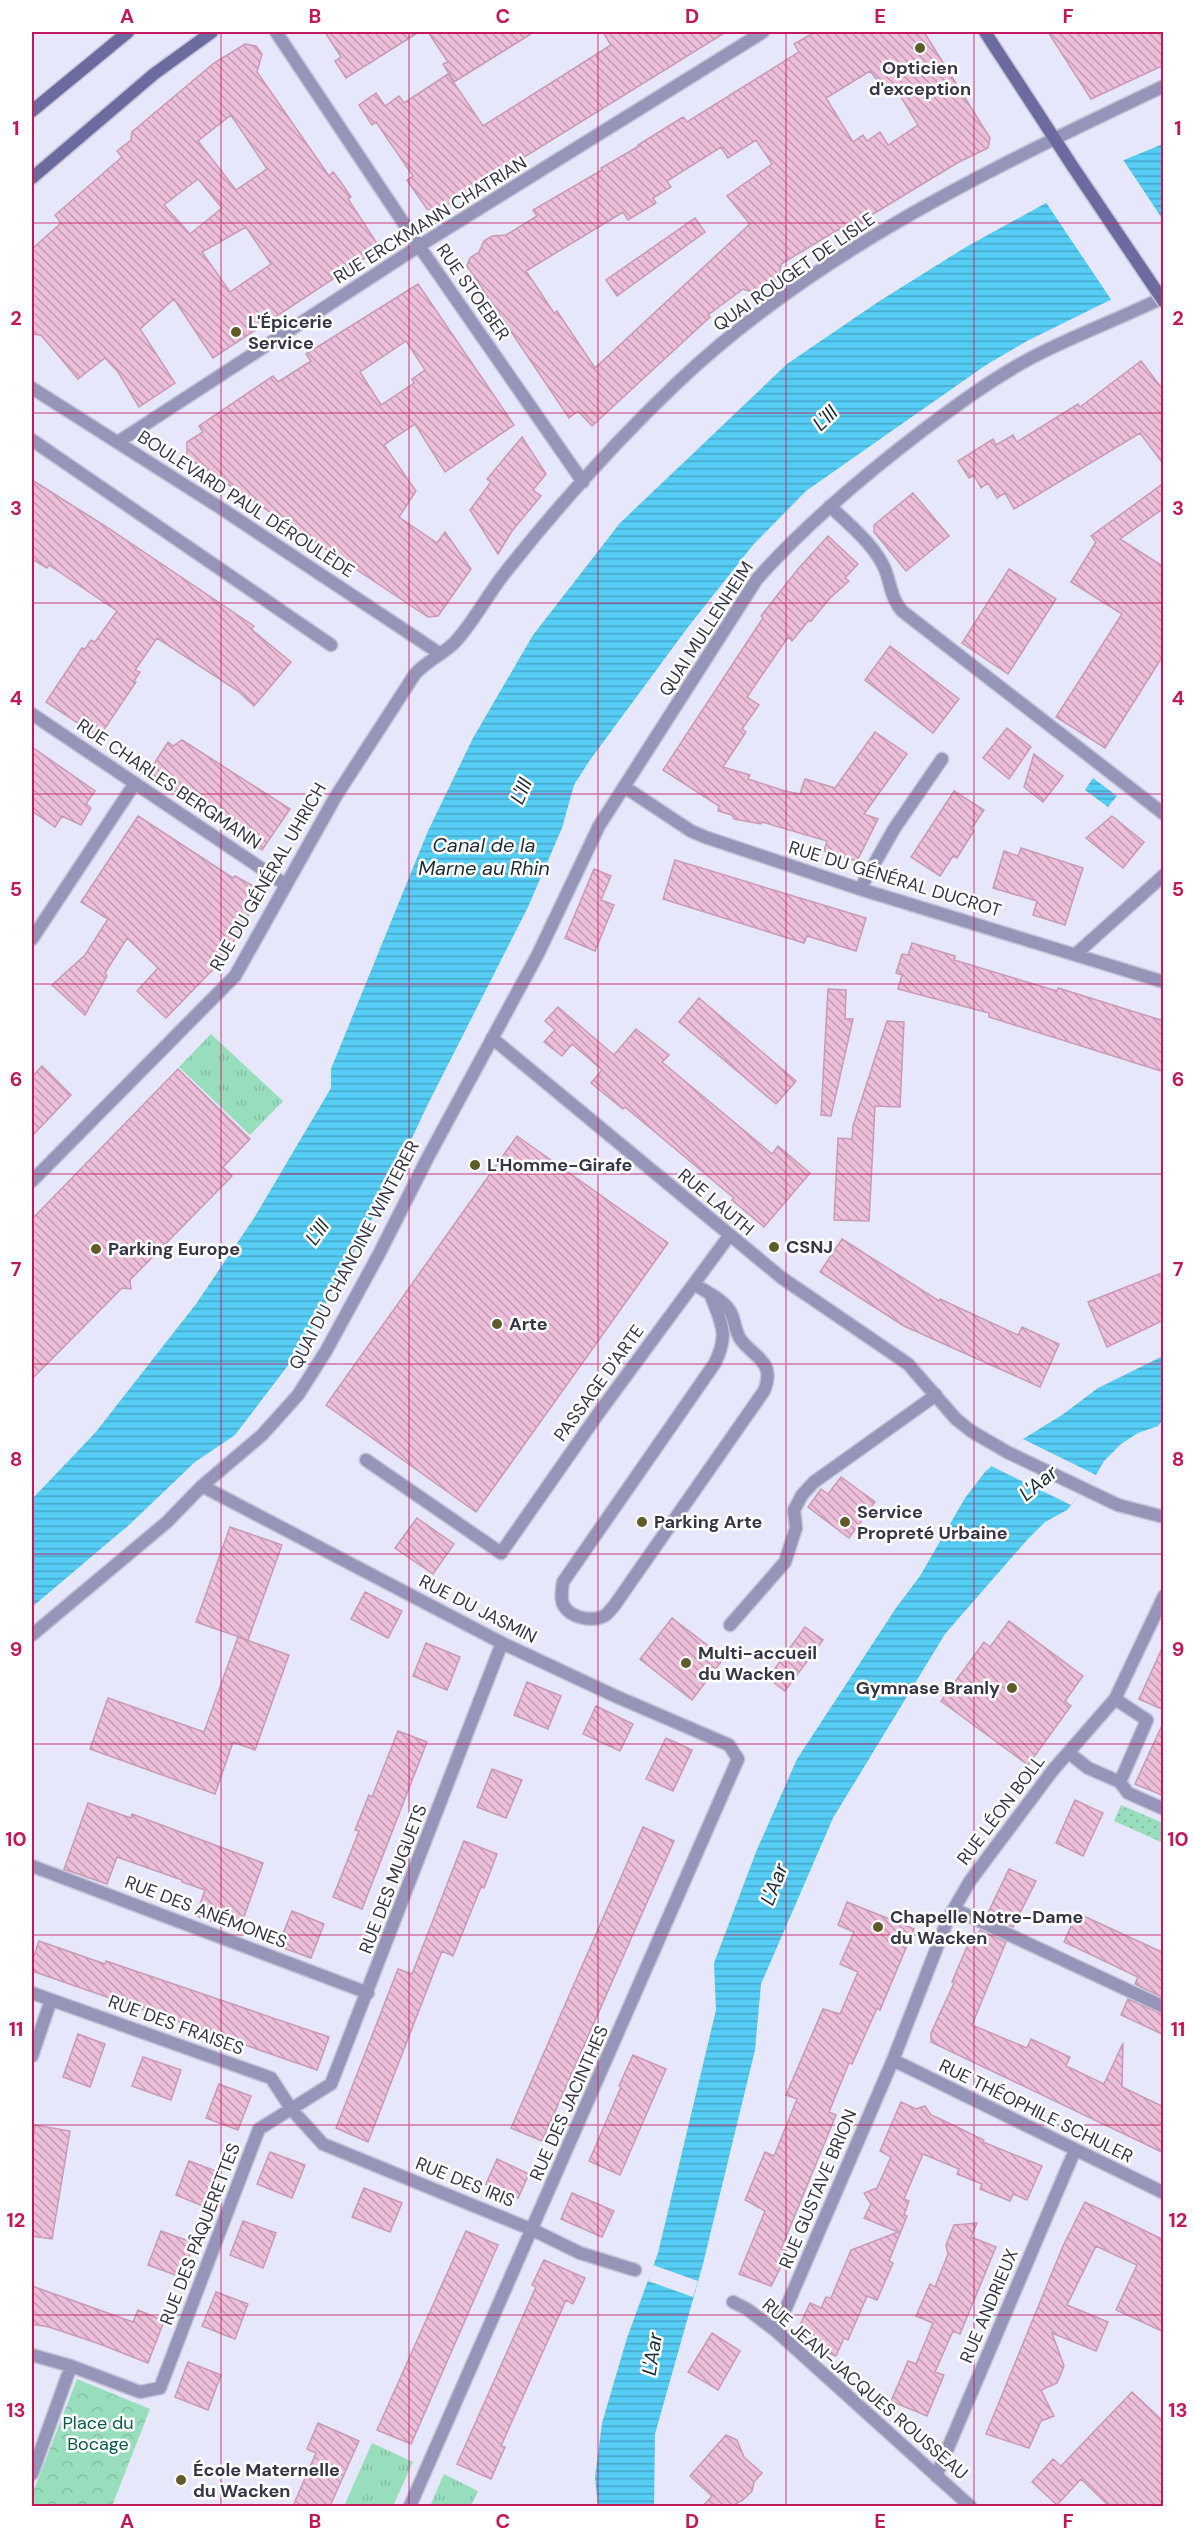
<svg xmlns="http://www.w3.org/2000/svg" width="1195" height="2538" font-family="'DM Sans',sans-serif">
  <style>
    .grass { fill: url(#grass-tufts) }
    .forest { fill: url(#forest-crowns) }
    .garden { fill: url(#garden-dots) }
    .water { fill: url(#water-rules) }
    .pier { fill: #e6e7fa }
    .building { fill: url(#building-back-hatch); stroke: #c89ab4; stroke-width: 1.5; fill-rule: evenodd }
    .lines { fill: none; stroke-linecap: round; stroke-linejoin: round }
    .lane-casing { stroke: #c3c3d6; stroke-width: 15 }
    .street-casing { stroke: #c3c3d6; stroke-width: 15 }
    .secondary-casing { stroke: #c3c3d6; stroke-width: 15 }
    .lane { stroke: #9495b9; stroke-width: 12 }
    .street { stroke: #9495b9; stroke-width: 12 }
    .secondary { stroke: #6c6ba0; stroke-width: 12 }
    .secondary-bridge-casing { stroke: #c3c3d6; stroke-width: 15; stroke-linecap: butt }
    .secondary-bridge { stroke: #6c6ba0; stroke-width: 12 }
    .grid { fill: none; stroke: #c2185b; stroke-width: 1.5; stroke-opacity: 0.55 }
    .poi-dot { fill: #605b27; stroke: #fff; stroke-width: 2 }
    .labels { text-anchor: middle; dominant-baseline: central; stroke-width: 5; stroke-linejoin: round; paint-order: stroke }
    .poi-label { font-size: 18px; font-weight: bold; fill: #353548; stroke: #fff; text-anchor: start }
    .street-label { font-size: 18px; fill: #353548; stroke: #fff }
    .park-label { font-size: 18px; fill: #045e41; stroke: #fff }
    .water-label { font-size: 20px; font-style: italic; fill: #192d35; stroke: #fff }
    .neatline { fill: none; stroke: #c2185b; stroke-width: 2 }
    .grid-label { font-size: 20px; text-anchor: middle; font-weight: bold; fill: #c2185b }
  </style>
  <defs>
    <pattern id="grass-tufts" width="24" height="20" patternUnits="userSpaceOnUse" patternTransform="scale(1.5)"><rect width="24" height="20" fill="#98debd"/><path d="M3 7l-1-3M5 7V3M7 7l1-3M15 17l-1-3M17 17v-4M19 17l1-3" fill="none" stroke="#84bfa4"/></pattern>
    <pattern id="forest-crowns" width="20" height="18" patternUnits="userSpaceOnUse" patternTransform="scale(1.5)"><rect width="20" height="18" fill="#98debd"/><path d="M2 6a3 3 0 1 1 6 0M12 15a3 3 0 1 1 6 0" fill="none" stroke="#84bfa4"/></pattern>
    <pattern id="garden-dots" width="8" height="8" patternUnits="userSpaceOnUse" patternTransform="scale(1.5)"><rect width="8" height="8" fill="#98debd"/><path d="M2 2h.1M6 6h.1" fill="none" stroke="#84bfa4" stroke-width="1.8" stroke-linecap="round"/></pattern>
    <pattern id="water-rules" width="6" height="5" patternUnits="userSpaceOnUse" patternTransform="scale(1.5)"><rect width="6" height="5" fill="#55cdf5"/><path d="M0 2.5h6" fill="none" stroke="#47a7c8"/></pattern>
    <pattern id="building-back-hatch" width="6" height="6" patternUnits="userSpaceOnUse" patternTransform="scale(1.5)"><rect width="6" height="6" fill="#eebfda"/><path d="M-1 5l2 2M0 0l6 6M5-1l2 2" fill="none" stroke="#c29cb3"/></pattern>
  </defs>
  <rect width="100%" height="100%" fill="#e6e7fa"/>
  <path class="grass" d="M211 1034 283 1101 250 1135 179 1067Z
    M372 2443 413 2462 393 2506H344Z
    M444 2474 478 2491 471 2506H430Z"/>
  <path class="forest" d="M77 2379 150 2409 112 2506H32V2495Z"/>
  <path class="garden" d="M1121 1805 1163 1823V1843L1114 1821Z"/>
  <path class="water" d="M1163 144V274L1027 341 986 365 806 491 753 545 688 627 590 760 574 785 562 828 528 907 426 1108 389 1188 302 1347 235 1435 195 1462 129 1525 32 1607V1499L95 1433 196 1304 254 1218 331 1088V1069L428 831 473 738 533 635 620 523 787 364 878 302 966 247 1124 160Z
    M1093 778 1117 796 1108 807 1085 790Z
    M1163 1356V1420L1158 1426 1138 1433 1121 1444 1104 1461 1096 1475 1067 1510 1045 1522 1027 1540 945 1634 833 1818 761 1984 755 2050 703 2264 655 2434 654 2506H598L595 2478 602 2423 627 2338 658 2253 716 2010 714 1963 756 1852 797 1759 896 1608 920 1576 965 1498 985 1472 1023 1439 1062 1415 1098 1388Z"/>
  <path class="pier" d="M1122 158 1163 220 1164 277 1112 301 1045 201Z
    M1023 1439 1096 1475 1071 1505 991 1466Z
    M653 2265 698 2281 693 2297 648 2281Z"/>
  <path class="building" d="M325 32H419L346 78 335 61 341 57Z
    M428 32H534L454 82 443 64 448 62Z
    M603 32H726L437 211 427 209 407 180 413 176 376 122 372 125 359 105 376 93 385 106 399 96 404 103 448 74 483 126 611 45Z
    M815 32H924L990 138 988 148 957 163 842 233 839 229 781 264 779 278 766 287 765 286 755 293 743 289 708 315 710 317 592 426 578 411 569 418 467 266 470 258 479 252 484 241 492 236 506 235 537 216 533 210 602 170 601 168 639 146 638 145 683 117 687 122 799 52 794 44ZM870 71 881 85 892 88 895 87 918 125 888 145 880 132 867 141 863 135 853 142 826 98ZM756 140 772 164 727 196 750 224 595 368 557 311 554 313 526 271 615 217 623 212 628 220 656 203 653 198 671 187 667 181 721 147 728 158Z
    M1048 32H1164V65L1091 99Z
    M245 44 256 46 262 54 257 72 329 176 333 172 340 181 351 197 348 199 380 248 213 358 174 299 140 329 175 383 139 407 118 372 105 358 78 379 41 335 32 334V249L61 223 55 215 122 157 117 151 131 140 132 132 214 63ZM231 115 267 169 236 190 198 141ZM198 179 222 208 190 234 164 205ZM246 227 271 264 230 292 202 252Z
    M695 218 705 232 617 296 606 280Z
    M418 284 514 425 445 472 415 424 384 445 416 491 399 517 437 543 445 532 471 569 438 616 428 617 187 457V442L203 432 199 426 273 376 278 382 311 361 306 354ZM406 341 425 370 412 379 414 383 381 405 360 372Z
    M1141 361 1164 391V465L1140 433 1014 509 1005 493 997 498 988 483 981 488 974 475 969 478 958 461 993 439 996 445 1013 435 1017 442 1078 404 1080 407Z
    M522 437 546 474 533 490 541 496 512 531 498 554 470 510 491 482 487 479Z
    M32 480 105 526 254 626 251 629 291 662 254 706 238 691 157 638 135 670 140 672 134 681 136 682 99 737 46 702 82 648 85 649 91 640 95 642 117 611 49 565 47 568 32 559Z
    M1164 483V508L1120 539 1164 567V654L1105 748 1056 717 1122 614 1071 582 1096 542 1091 536Z
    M913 493 949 536 906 571 874 532V525Z
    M828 536 858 564 845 578 849 581 830 598 811 621 809 620 792 641 788 637 747 697 759 705 742 729 746 732 723 767 750 775 748 779 785 791 800 794 805 779 835 788 875 732 907 754 864 814 878 819 857 861 824 851 827 841 762 822 761 824 734 819 732 815 718 811 719 806 663 770 763 618 761 616 798 569Z
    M1009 569 1056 599 1008 674 962 643Z
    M890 646 959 699 933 733 865 680Z
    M1007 728 1031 747 1009 779 983 758Z
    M182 740 290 809 262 850 148 773 168 742 173 746Z
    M32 747 95 791 86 804 91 808 81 825 62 816 55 827 32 811Z
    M1034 754 1063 776 1043 802 1024 787Z
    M954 791 984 810 971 829 974 831 965 845 957 858 953 856 940 876 911 857Z
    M138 816 233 878 235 876 262 891 224 958 166 1018 137 991 158 968 127 938 105 973 107 976 85 1015 52 985 85 955 108 919 81 902Z
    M1112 816 1144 842 1123 868 1086 838Z
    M1021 848 1083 868 1065 925 1033 915 1037 901 993 888 1004 851 1018 856Z
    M675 860 866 918 856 951 807 936 804 943 663 899Z
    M594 869 611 876 601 900 614 905 595 951 565 938Z
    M912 943 955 956 954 960 1057 991 1058 988 1164 1021V1072L989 1017V1013L898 989 902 975 896 973 902 954 908 955Z
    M828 989 846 990 845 1019H853L831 1116 821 1115Z
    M699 998 796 1081 776 1104 679 1022Z
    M558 1007 614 1055 636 1029 669 1055 662 1062 772 1154 778 1146 810 1173 764 1227 732 1200 734 1198 625 1107 623 1109 591 1083 602 1070 572 1044 562 1056 544 1042 555 1030 545 1021Z
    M887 1021 904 1022 900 1107 875 1106 869 1221 834 1220 838 1138 852 1139 853 1126Z
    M42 1066 71 1095 32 1136V1077Z
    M178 1069 250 1139 223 1167 232 1176 130 1280 131 1289 122 1288 32 1379V1219Z
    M517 1136 668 1243 476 1512 326 1405Z
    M842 1239 939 1301 940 1299 1018 1335 1022 1327 1059 1344 1040 1387 904 1326 820 1272Z
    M1164 1272V1320L1107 1347 1088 1302Z
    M841 1477 875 1502 849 1538 808 1507 821 1489 828 1494Z
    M417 1518 454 1544 433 1574 395 1548Z
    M230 1527 282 1545 248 1640 196 1622Z
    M365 1592 402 1611 388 1638 351 1619Z
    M672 1618 724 1658 692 1700 640 1659Z
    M1009 1621 1083 1676 1065 1701 1071 1706 1028 1765 941 1701 984 1642 990 1647Z
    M805 1627 823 1640 785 1691 768 1678Z
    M238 1637 289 1655 255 1750 233 1742 215 1794 90 1749 108 1698 204 1732Z
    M426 1643 460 1657 447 1690 413 1676Z
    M1164 1644V1710L1139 1699Z
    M527 1682 561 1696 548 1729 514 1715Z
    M596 1706 633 1724 620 1751 583 1734Z
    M1164 1721V1796L1135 1784Z
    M398 1731 427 1742 362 1909 333 1897 359 1831 355 1830 369 1795 372 1797Z
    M666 1738 692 1750 673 1791 646 1779Z
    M492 1769 522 1780 506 1818 477 1807Z
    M1075 1800 1103 1813 1083 1856 1056 1843Z
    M88 1803 131 1818 132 1814 263 1863 239 1931 196 1916 205 1890 182 1882V1880L117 1857 107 1884 64 1869Z
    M643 1827 674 1841 542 2141 511 2128Z
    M464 1841 497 1854 484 1888 481 1887 453 1956 442 1951 368 2142 336 2128 398 1969 412 1974Z
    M1009 1869 1036 1881 1013 1927 987 1915Z
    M847 1902 914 1929 880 2010 877 2008 852 2064 849 2063 829 2112 836 2115 781 2249 786 2251 782 2260 784 2261 771 2286 739 2274 765 2211 745 2200 765 2152 774 2156 797 2099 786 2095 823 2009 840 2014 858 1972 840 1964 854 1932 838 1925Z
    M292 1911 324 1924 311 1958 278 1946Z
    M1077 1913 1164 1953V1998L1135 1984 1138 1977 1064 1942Z
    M980 1930 1006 1942 972 2025 1027 2048 1031 2039 1070 2057 1066 2066 1104 2084 1123 2043 1122 2087 1164 2107V2153L931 2042V2033L954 1983 952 1982 969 1942 972 1943 976 1933 978 1934Z
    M39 1941 105 1964 106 1961 329 2037 317 2070 32 1971V1962Z
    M1128 1999 1164 2015V2035L1121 2015Z
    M78 2034 105 2044 90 2087 63 2077Z
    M633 2055 666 2069 620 2175 589 2161 621 2087 619 2086Z
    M143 2057 181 2070 171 2100 132 2086Z
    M219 2084 251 2096 238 2130 206 2118Z
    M901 2102 916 2109 925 2106 931 2115 938 2118 984 2140 983 2142 1042 2166 1027 2200 1013 2194 1010 2201 980 2189 982 2184 957 2174 959 2169 923 2154 904 2199 909 2201 904 2215 907 2216 889 2261 893 2263 877 2300 867 2296 848 2340 844 2338 836 2356 819 2349 822 2342 803 2334 805 2328 800 2325 810 2303 821 2308 826 2297 831 2298 851 2250 898 2232 864 2218 871 2204 864 2193 877 2188 891 2157 880 2151Z
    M35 2125 70 2131 52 2239 32 2236V2147Z
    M270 2152 305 2165 292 2198 257 2184Z
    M497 2159 529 2174 518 2198 486 2184Z
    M189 2161 221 2173 208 2208 176 2195Z
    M364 2188 402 2203 390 2232 352 2217Z
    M572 2193 614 2211 602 2237 561 2219Z
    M1085 2202 1164 2240V2332L1116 2310 1137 2265 1096 2246 1067 2305 1108 2322 1096 2351 1052 2333 1064 2366 1057 2383 1041 2390 1054 2416 1041 2421 1029 2448 986 2434 1063 2246Z
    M243 2221 276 2233 263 2268 230 2255Z
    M977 2223 971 2237 996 2247 960 2334 953 2331 935 2372 944 2375 927 2416 891 2401 908 2361 916 2364 933 2323 916 2316 930 2284 935 2287 948 2254 946 2245 954 2225Z
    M161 2231 194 2243 181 2277 148 2265Z
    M466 2231 498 2245 411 2444 377 2430Z
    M544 2260 585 2278 573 2304 566 2300 501 2446 505 2447 491 2479 457 2464 536 2287 532 2285Z
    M32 2286 133 2322 138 2310 164 2321 148 2363 97 2343 49 2327 32 2324Z
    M216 2292 248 2304 235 2339 202 2326Z
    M712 2333 740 2351 718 2390 688 2372Z
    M188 2362 221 2375 208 2410 175 2397Z
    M1132 2392 1164 2422V2506H1109L1081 2479 1057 2505 1032 2482 1053 2459 1061 2466Z
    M318 2423 359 2441 330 2506H293L316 2453 307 2449Z
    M726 2435 737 2440 744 2457 762 2473 754 2482 752 2491 743 2500 732 2506H703L712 2496 690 2476Z"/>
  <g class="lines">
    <defs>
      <path id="lane" d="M830 506C848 524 873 543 884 567 891 583 890 597 902 611L1164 814
        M694 1284C706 1292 725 1300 731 1313 735 1321 735 1332 741 1340 755 1358 776 1362 764 1391L614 1606C611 1609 608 1614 604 1616 592 1622 571 1618 564 1606 560 1600 562 1589 563 1582L715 1363C729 1334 722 1325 711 1296
        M366 1460 501 1553
        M730 1625 785 1562 796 1528 794 1510 802 1495 814 1482 936 1395
        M1115 1699 1147 1720 1120 1782
        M1069 1753 1088 1768 1120 1782 1128 1793 1164 1809
        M954 1909 1164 2007"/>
      <path id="street" d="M276 32 419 246 583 482
        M32 388 216 505 439 653
        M32 440 331 645
        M118 442 419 246 763 32
        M32 714 286 885
        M626 788 691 831 705 837 860 889 1164 982
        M860 889 894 829 942 759
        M32 939 135 783
        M1076 954 1164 875
        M492 1038 782 1278 908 1364 956 1419 971 1431 1007 1452 1118 1505 1164 1517
        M32 1181 235 976 336 796 415 674C426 662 441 655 453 644 470 628 488 594 504 574 557 507 615 442 677 383 816 251 992 168 1164 86
        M202 1486 502 1643 615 1696 729 1745 738 1759 410 2506
        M501 1553 598 1414 729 1236
        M32 1635 167 1522 202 1486 262 1435 298 1395 326 1351 379 1254 427 1159 538 954 599 826 757 579C806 524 863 476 922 431 958 404 992 379 1031 358 1074 335 1120 319 1164 297
        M32 1866 368 1993
        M32 1993 271 2078 292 2110 323 2144 533 2230 580 2253 635 2270
        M32 2056 51 2000
        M893 2060 1164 2193
        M733 2302 747 2309 776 2331 970 2506
        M776 2331 893 2060 948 1919 970 1881 1053 1770 1115 1699 1164 1596
        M32 2355 71 2366 140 2392 160 2388 259 2129 331 2084 502 1643
        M32 2474 71 2366
        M936 2476 1075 2150"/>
      <path id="secondary" d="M985 32 1073 167
        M32 111 128 32
        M32 178 154 74 212 32"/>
    </defs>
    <use href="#lane" class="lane-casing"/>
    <use href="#street" class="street-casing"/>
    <use href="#secondary" class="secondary-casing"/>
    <use href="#lane" class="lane"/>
    <use href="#street" class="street"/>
    <use href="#secondary" class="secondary"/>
    <defs>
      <path id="secondary-bridge" d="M1073 167 1164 302"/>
    </defs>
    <use href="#secondary-bridge" class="secondary-bridge-casing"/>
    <use href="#secondary-bridge" class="secondary-bridge"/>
  </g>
  <path class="grid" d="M221 32V2506M409 32V2506M598 32V2506M786 32V2506M974 32V2506M32 223H1164M32 413H1164M32 603H1164M32 794H1164M32 984H1164M32 1174H1164M32 1364H1164M32 1554H1164M32 1744H1164M32 1935H1164M32 2125H1164M32 2315H1164"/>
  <g class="poi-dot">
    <circle cx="920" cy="48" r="6"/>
    <circle cx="236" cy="332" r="6"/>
    <circle cx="475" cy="1165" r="6"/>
    <circle cx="774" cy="1247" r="6"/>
    <circle cx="96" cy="1249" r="6"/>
    <circle cx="497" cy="1324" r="6"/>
    <circle cx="642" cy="1522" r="6"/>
    <circle cx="845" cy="1522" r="6"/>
    <circle cx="686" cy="1663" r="6"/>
    <circle cx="1012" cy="1688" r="6"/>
    <circle cx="878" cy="1927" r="6"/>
    <circle cx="181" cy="2480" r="6"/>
  </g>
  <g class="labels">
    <g class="poi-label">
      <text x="920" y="68" text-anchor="middle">Opticien<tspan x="920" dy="21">d'exception</tspan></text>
      <text x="248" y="322">L'Épicerie<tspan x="248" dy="21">Service</tspan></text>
      <text x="487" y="1165">L'Homme-Girafe</text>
      <text x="786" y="1247">CSNJ</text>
      <text x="108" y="1249">Parking Europe</text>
      <text x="509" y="1324">Arte</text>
      <text x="857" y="1512">Service<tspan x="857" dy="21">Propreté Urbaine</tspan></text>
      <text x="654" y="1522">Parking Arte</text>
      <text x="698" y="1653">Multi-accueil<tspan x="698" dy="21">du Wacken</tspan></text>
      <text x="1000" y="1688" text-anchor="end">Gymnase Branly</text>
      <text x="890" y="1917">Chapelle Notre-Dame<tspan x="890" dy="21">du Wacken</tspan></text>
      <text x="193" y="2470">École Maternelle<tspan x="193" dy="21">du Wacken</tspan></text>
    </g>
    <g class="street-label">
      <text transform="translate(430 220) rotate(-32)">RUE ERCKMANN CHATRIAN</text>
      <text transform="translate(794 272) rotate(-35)">QUAI ROUGET DE LISLE</text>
      <text transform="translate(473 292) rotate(55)">RUE STOEBER</text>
      <text transform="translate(246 504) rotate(33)">BOULEVARD PAUL DÉROULÈDE</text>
      <text transform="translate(706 629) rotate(-57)">QUAI MULLENHEIM</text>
      <text transform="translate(169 784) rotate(34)">RUE CHARLES BERGMANN</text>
      <text transform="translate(268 877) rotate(-60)">RUE DU GÉNÉRAL UHRICH</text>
      <text transform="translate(895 879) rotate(17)">RUE DU GÉNÉRAL DUCROT</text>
      <text transform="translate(716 1202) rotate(40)">RUE LAUTH</text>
      <text transform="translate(354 1255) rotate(-62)">QUAI DU CHANOINE WINTERER</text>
      <text transform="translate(599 1383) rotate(-54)">PASSAGE D'ARTE</text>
      <text transform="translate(478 1609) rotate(27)">RUE DU JASMIN</text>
      <text transform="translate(1001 1810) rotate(-53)">RUE LÉON BOLL</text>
      <text transform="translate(393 1879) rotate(-69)">RUE DES MUGUETS</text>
      <text transform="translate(206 1912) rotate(21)">RUE DES ANÉMONES</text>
      <text transform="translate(176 2025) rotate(20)">RUE DES FRAISES</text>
      <text transform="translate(569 2103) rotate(-66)">RUE DES JACINTHES</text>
      <text transform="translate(1036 2111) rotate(26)">RUE THÉOPHILE SCHULER</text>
      <text transform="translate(465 2182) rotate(22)">RUE DES IRIS</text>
      <text transform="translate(818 2189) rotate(-67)">RUE GUSTAVE BRION</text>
      <text transform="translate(200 2234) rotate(-69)">RUE DES PÂQUERETTES</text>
      <text transform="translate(989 2306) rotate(-67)">RUE ANDRIEUX</text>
      <text transform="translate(865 2389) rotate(41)">RUE JEAN-JACQUES ROUSSEAU</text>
    </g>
    <g class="park-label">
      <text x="98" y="2423">Place du<tspan x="98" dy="21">Bocage</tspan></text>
    </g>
    <g class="water-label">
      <text transform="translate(825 418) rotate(-44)">L'Ill</text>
      <text transform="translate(521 791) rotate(-66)">L'Ill</text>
      <text x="484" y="845">Canal de la<tspan x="484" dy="23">Marne au Rhin</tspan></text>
      <text transform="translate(317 1232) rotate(-54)">L'Ill</text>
      <text transform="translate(1038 1483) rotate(-40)">L'Aar</text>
      <text transform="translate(774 1884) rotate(-69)">L'Aar</text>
      <text transform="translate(652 2354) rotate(-81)">L'Aar</text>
    </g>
  </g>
  <rect width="1195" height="2538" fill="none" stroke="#ffffff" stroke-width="66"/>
  <rect x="33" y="33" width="1129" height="2472" class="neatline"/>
  <g class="grid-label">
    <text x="127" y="23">A</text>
    <text x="315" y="23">B</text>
    <text x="503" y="23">C</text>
    <text x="692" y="23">D</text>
    <text x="880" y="23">E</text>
    <text x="1068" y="23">F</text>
    <text x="16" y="135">1</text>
    <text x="1178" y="135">1</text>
    <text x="16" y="325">2</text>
    <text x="1178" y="325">2</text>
    <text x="16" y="515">3</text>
    <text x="1178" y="515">3</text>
    <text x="16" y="705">4</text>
    <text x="1178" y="705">4</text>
    <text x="16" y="896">5</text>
    <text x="1178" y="896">5</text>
    <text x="16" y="1086">6</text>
    <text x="1178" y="1086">6</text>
    <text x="16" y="1276">7</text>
    <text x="1178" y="1276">7</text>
    <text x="16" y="1466">8</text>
    <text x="1178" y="1466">8</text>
    <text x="16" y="1656">9</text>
    <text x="1178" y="1656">9</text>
    <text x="16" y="1846">10</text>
    <text x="1178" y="1846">10</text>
    <text x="16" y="2036">11</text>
    <text x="1178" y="2036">11</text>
    <text x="16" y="2227">12</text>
    <text x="1178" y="2227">12</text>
    <text x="16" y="2417">13</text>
    <text x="1178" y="2417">13</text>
    <text x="127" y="2528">A</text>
    <text x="315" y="2528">B</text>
    <text x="503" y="2528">C</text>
    <text x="692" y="2528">D</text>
    <text x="880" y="2528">E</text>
    <text x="1068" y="2528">F</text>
  </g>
</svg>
